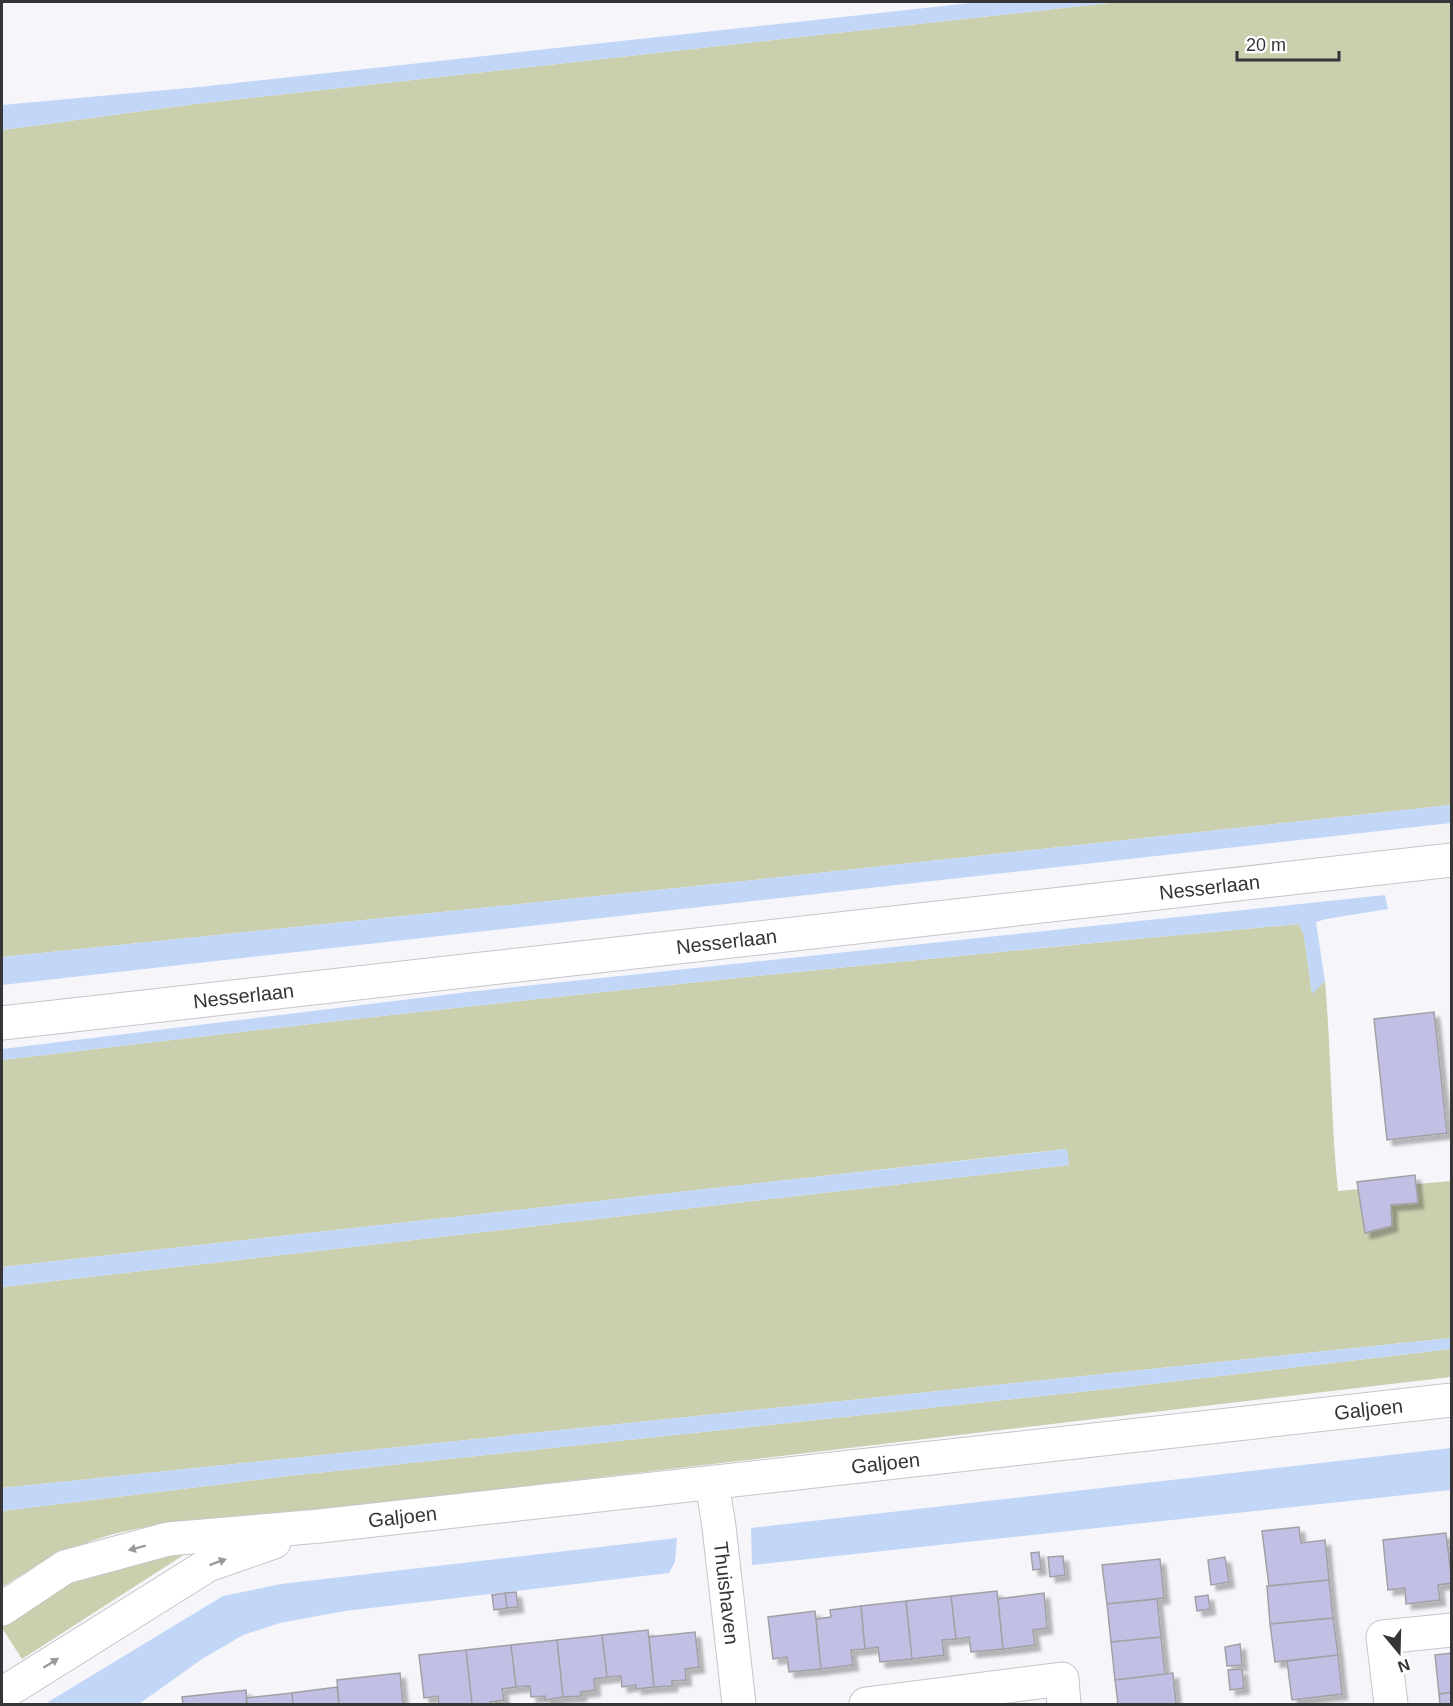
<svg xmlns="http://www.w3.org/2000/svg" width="1453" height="1706" font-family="Helvetica,sans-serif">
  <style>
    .green { fill: #cacfae }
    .water { fill: #c2d7f8 }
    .building { fill: #c1bfe3; stroke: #a1a0a4; stroke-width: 1.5; filter: url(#shadow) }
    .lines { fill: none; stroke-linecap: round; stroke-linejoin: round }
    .minor-casing { stroke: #c6c6ca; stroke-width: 35 }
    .minor { stroke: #fff; stroke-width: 33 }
    .oneway { fill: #9a9a9b }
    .labels { text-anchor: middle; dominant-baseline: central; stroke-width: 4.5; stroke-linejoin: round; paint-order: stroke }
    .street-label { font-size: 20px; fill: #353537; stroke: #fff }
  </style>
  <defs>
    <filter id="shadow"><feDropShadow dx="5.5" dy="5.5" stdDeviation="1.5" flood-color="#0004"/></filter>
  </defs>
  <rect width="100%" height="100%" fill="#f6f6fa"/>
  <path class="green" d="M1118 2H1451V805L735 882 2 957V130L195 104Z
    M1300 924 1304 936 1312 993 1325 981C1331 1051 1331 1121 1338 1191L1451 1181V1338L2 1488V1287L1069 1165 1066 1149 2 1267V1060C433 1008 866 963 1300 924Z
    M1451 1349V1377L271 1516C219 1520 160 1521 110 1535 69 1547 37 1565 2 1587V1511L288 1476 1126 1387Z
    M196 1547 22 1659 2 1628V1623L72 1579Z"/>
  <path class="water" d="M980 2H1118L195 104 2 130V105L199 87Z
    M1451 805V823L2 985V957L735 882Z
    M1385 895 1388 909 1326 919 1316 922 1325 981 1312 994 1304 936 1299 924C866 963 433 1008 2 1060V1049L468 992Z
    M1067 1149 1069 1165 2 1287V1267Z
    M1451 1338V1349L1126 1387 288 1476 2 1511V1485V1488Z
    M1451 1448V1490L752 1565 751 1528Z
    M677 1538 675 1562 669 1573 345 1611 280 1623 243 1635 202 1659 139 1704H50L48 1702 223 1596 281 1584Z"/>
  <path class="building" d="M1434 1012 1447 1133 1387 1140 1374 1019Z
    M1415 1175 1418 1203 1391 1205 1392 1226 1365 1233 1357 1182Z
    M1299 1527 1301 1543 1325 1540 1329 1580 1269 1586 1262 1531Z
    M1446 1533 1452 1583 1438 1585 1440 1600 1406 1604 1405 1588 1388 1590 1383 1540Z
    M1448 1548H1452V1582Z
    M1039 1552 1041 1569 1033 1570 1031 1553Z
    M1063 1556 1065 1575 1050 1577 1048 1557Z
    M1225 1557 1229 1582 1211 1585 1208 1560Z
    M1160 1559 1164 1598 1107 1604 1102 1565Z
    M1329 1580 1333 1618 1270 1624 1267 1586Z
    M997 1591 1003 1649 971 1652 969 1637 956 1639 951 1596Z
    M516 1592 518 1607 507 1608 505 1593Z
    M505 1593 507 1608 494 1610 492 1595Z
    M1044 1593 1047 1628 1033 1630 1035 1645 1003 1649 998 1599Z
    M1208 1595 1210 1609 1197 1611 1195 1597Z
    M951 1596 956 1639 942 1640 944 1655 912 1659 906 1601Z
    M1157 1599 1161 1637 1111 1642 1107 1604Z
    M906 1601 912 1659 880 1662 878 1647 865 1649 861 1606Z
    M861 1606 865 1649 851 1650 853 1665 821 1669 816 1619 831 1617 830 1610Z
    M815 1611 821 1669 789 1672 787 1657 773 1659 768 1617Z
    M1333 1618 1338 1655 1275 1662 1270 1624Z
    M648 1630 654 1687 636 1689V1685L622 1687 621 1676 607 1677 602 1635Z
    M695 1632 699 1667 685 1669 686 1680 672 1681V1686L654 1687 649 1637Z
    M602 1635 607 1677 594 1679 595 1690 581 1692V1696L563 1697 557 1640Z
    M1161 1637 1165 1674 1115 1680 1111 1642Z
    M557 1640 563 1697 545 1700V1696L531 1697 530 1686 516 1687 511 1645Z
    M1240 1644 1242 1665 1227 1666 1225 1647Z
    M511 1645 516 1687 502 1689 504 1700 490 1702V1704H472L466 1650Z
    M466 1650 472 1704H439L438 1696 424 1698 419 1655Z
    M1452 1653V1692L1439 1694 1435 1655Z
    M1338 1655 1342 1694 1292 1700 1287 1661Z
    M1242 1669 1244 1688 1230 1690 1228 1670Z
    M400 1673 403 1704H339L337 1680Z
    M1173 1673 1176 1704H1118L1115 1680Z
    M337 1687 339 1704H293L292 1693Z
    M246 1690 247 1704H183L182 1697Z
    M1452 1692V1704H1440L1439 1694Z
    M292 1693 293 1704H247L246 1698Z"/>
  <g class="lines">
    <defs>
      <g id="minor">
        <path id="s1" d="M2 1023 1452 860"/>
        <path id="s2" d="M712 1482 719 1527 739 1704"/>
        <path id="s3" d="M2 1609 65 1567 168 1539 320 1526 1452 1400"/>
        <path d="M2 1694 208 1565 274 1542"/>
        <path d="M866 1704 1062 1679 1064 1704"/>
        <path d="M1391 1704 1383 1637 1452 1630"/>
      </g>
    </defs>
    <use href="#minor" class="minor-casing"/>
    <use href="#minor" class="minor"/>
  </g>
  <defs><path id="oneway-solid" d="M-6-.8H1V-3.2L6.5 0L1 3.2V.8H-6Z" transform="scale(1.5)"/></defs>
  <g class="oneway">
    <use href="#oneway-solid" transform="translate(137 1548) rotate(165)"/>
    <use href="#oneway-solid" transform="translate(218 1562) rotate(-20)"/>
    <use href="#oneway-solid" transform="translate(51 1663) rotate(-32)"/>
  </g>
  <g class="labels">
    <g class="street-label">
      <text stroke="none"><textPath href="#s1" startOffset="1215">Nesserlaan</textPath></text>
      <text stroke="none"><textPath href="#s1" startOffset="729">Nesserlaan</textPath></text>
      <text stroke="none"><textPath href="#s1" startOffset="243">Nesserlaan</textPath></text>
      <text stroke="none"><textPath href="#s3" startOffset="1390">Galjoen</textPath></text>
      <text stroke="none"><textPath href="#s3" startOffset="904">Galjoen</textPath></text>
      <text stroke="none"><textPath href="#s3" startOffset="418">Galjoen</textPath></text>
      <text stroke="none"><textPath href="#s2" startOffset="112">Thuishaven</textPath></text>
    </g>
  </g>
  <rect width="1453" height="1706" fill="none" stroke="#353537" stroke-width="6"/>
  <g transform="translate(1399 1652) rotate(161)" stroke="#ffffff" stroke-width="4.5" paint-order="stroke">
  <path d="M0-4.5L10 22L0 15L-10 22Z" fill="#353537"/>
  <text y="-9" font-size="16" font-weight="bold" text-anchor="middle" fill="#353537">N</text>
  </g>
  <path d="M1237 51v9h102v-9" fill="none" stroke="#353537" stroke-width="3"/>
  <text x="1246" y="51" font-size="18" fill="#353537" stroke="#ffffff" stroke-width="4.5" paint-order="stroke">20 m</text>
</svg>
